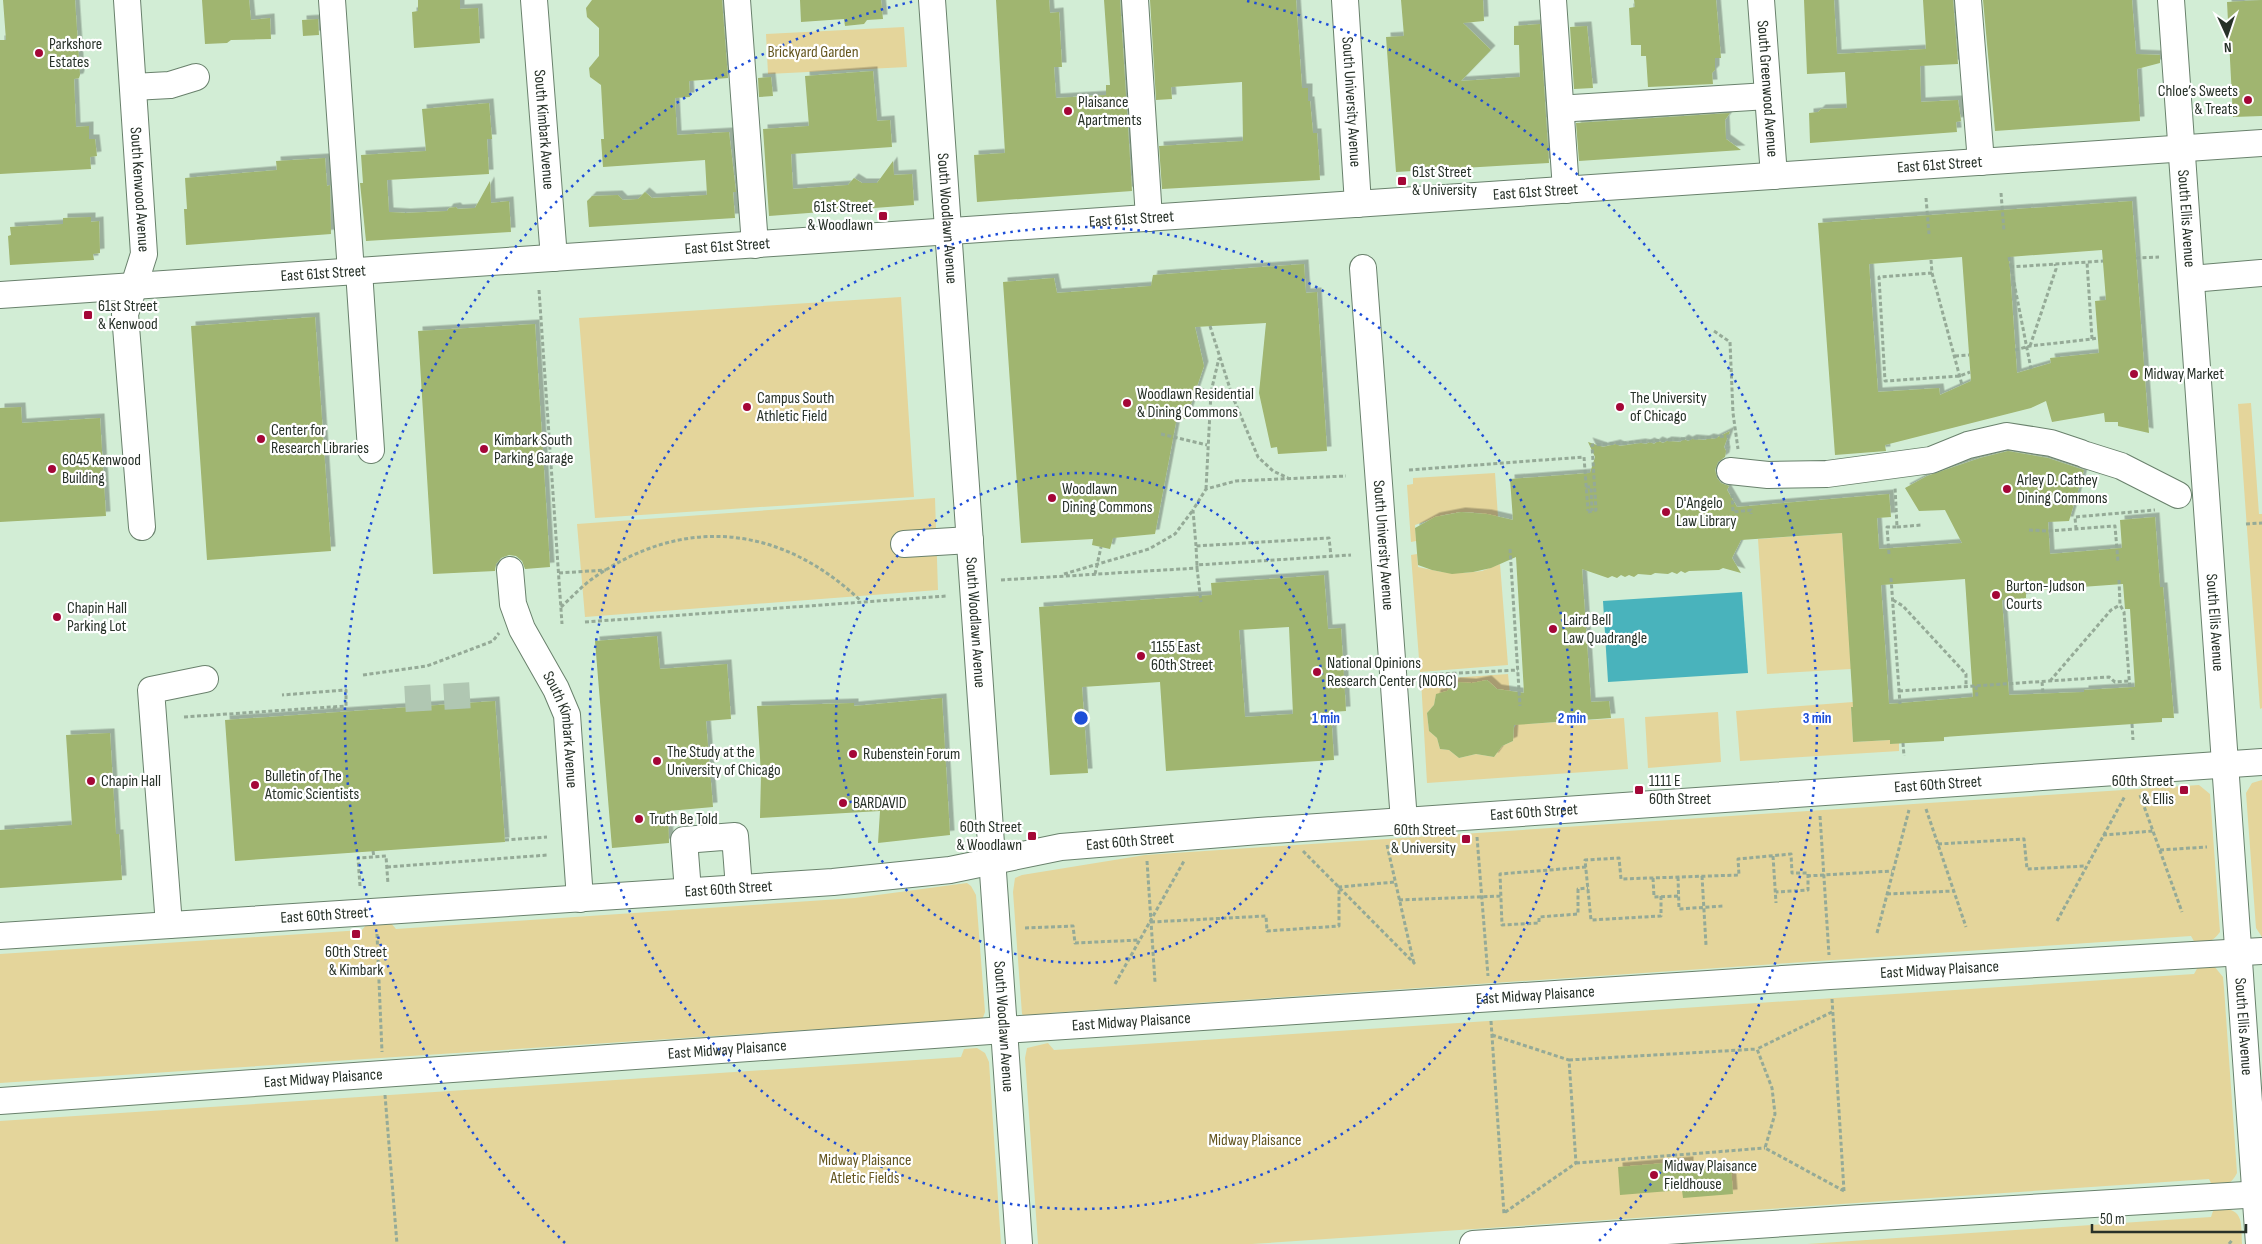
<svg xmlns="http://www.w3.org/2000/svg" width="2262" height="1244" font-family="'Sofia Sans Condensed',sans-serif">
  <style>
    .green { fill: #e4d59b }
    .water { fill: #49b3bc }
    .building { fill: #a0b56f; fill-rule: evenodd; filter: url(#shadow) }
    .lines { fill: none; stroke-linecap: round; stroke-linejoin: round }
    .minor-tunnel { stroke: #b0c7b2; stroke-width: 26; stroke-dasharray: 26 13; stroke-linecap: butt }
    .minor-casing { stroke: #69816c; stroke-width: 28 }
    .path { stroke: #95aa97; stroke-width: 3; stroke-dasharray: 4 2.5; stroke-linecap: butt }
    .minor { stroke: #fff; stroke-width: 26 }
    .ring { fill: none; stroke: #1d4ed8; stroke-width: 2.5; stroke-dasharray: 2.5 5 }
    .poi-dot { fill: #a40737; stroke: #fff; stroke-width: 2 }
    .labels { text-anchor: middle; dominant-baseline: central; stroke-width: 4.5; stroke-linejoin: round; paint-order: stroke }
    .poi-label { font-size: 16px; fill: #273128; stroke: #fff; text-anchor: start }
    .park-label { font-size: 16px; fill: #64561f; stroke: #fff }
    .street-label { font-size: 16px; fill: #273128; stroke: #fff }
    .centre { fill: #1d4ed8; stroke: #fff; stroke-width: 2.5 }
    .ring-label { font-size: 15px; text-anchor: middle; font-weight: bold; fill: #1d4ed8; stroke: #fff; stroke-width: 4.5; stroke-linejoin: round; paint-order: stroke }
  </style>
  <defs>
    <filter id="shadow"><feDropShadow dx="4.5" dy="-4.5" stdDeviation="0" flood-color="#0004"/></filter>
  </defs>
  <rect width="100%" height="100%" fill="#d2edd5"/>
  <path class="green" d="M904 27 907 67 768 74 766 34Z
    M901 297 914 497 595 518 579 318Z
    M2251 403 2259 514H2262V708L2260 709 2238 404Z
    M1495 473 1498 517 1478 513 1461 512 1444 515 1415 525 1416 541 1411 542 1407 485 1413 484V478Z
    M935 498 938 590 585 617 577 524Z
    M1842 533 1851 669 1767 674 1758 539Z
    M1417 554 1418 567 1442 572 1463 573 1482 571 1500 564 1508 665 1420 672 1411 555Z
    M1508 674 1510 695 1509 691 1497 689 1487 680 1436 695 1434 705 1427 713 1429 731 1437 738 1440 749 1449 750 1459 758 1476 754 1494 757 1502 746 1513 741 1514 728 1519 719 1526 724 1624 718 1628 769 1427 783 1421 680Z
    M1853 702V707H1851L1853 742 1890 740V744L1899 743V751L1740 761 1736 711Z
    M1718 712 1721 762 1648 768 1645 717Z
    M2262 780V937L2256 928 2246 793 2252 783Z
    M2199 785 2210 794 2220 932C2213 942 2206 943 2195 943L2191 936 1049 1013 1046 1021 1026 1018 1022 1014 1013 892 1015 878 1022 875 1145 855Z
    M967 883 971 886 976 895 985 1012 981 1023 962 1027 958 1020 0 1083V954L362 930 367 924 390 922 396 929 855 898Z
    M2214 966 2223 977 2224 988 2237 1173C2231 1185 2225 1185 2213 1187L2209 1179 1252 1244H1038L1025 1058 1027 1048 1048 1043 1054 1050 2194 974 2198 967Z
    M977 1048 985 1053 989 1062 1001 1244H0V1121L961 1057 964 1049Z
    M2214 1208C2244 1208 2241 1219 2242 1244H1807L2211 1217Z"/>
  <path class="water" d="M1742 592 1748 673 1608 682 1603 601Z"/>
  <path class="building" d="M3 0H75L80 75 79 78 74 79 76 127 89 126V139H95L97 156 90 157 91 169 0 174V40H6Z
    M202 0H249L251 20 270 18 271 39 231 40 227 43 205 44Z
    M418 0H460V9L478 8 480 43 414 48 412 12 418 11Z
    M592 0H722L728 78 689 81 690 97 675 98 677 135 729 132 736 192H733L735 218 589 227 587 201 592 196 618 195 623 200 638 199 645 192 652 198 707 195 705 160 603 167 601 139H604L601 85 590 77 589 68 599 56V28L587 17 586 8Z
    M800 0H881L883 19 867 20 864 24 845 26 844 19 801 22Z
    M996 0H1049L1050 13 1059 12 1062 67H1054L1056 98 1106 95V85H1110L1104 0H1120L1132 191 977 202 974 155 1005 153Z
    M1150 0H1296L1302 88H1308V101H1310L1313 133H1317L1320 180 1162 189 1159 146 1243 141 1242 82 1171 87 1172 99 1156 100Z
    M1401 0H1483L1484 21 1463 23 1491 50 1461 81 1520 77 1519 45H1514V26L1540 24 1549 163 1396 172 1386 37 1404 36Z
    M1634 0H1716L1721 58H1715V70L1712 73 1713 84 1648 87 1646 56H1641V45H1631L1629 8 1635 7Z
    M1804 0H1834L1837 54 1926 49 1923 0H1953L1958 64 1920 66 1921 102 1958 100 1961 121 1956 122 1957 132 1810 143 1809 113 1818 112 1821 109 1847 108 1845 72 1807 74Z
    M1983 0H2132L2136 54 2160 55V63L2137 69 2140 121 1995 131Z
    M2262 0V116L2233 117 2227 2Z
    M318 19 319 35 303 36 302 20Z
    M1587 26 1593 88 1574 89 1570 27Z
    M873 71 877 121 890 120 892 147 791 154 793 189 848 185 854 178 862 183H877L893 161 894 175 912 174 914 205 769 216 763 129 809 126 805 76Z
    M771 77 773 96 759 97 758 78Z
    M489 103 492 139H487L489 174 387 180 389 212 406 213 447 211 449 208 456 207 458 209 475 208 490 181 491 203 509 201 511 232 366 241 360 183H363L361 155 426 151 422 109Z
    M1730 113 1725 120 1726 139 1741 150 1579 161 1576 123Z
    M325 158 327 186 330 185 331 234 186 245 184 209H187L185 178 277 170 276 161Z
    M2132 201 2149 433 2118 426V422H2105L2104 413 2052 422 2046 401 2031 408 1885 445 1886 451 1835 455 1818 223ZM2102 250 2106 300 2095 301 2099 353 2050 358 2051 363 2017 373 2009 257ZM1962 257 1971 381 1940 395 1939 388 1878 392 1869 264Z
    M91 217V222L99 221 100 253 93 254 94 260 10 265 8 236 11 235 10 227 63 224V218Z
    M1304 264 1306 293 1317 292 1327 451 1278 454 1277 447 1271 448 1259 393 1266 323 1195 327 1204 366 1186 419 1177 417 1155 534 1113 538 1110 549 1092 545 1093 539 1021 543 1003 282 1054 278 1057 293 1151 286 1153 275Z
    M315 317 331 551 207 560 191 326Z
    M535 324 550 567 525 569 522 561 516 556 509 555 501 558 496 564 495 571 433 574 418 331Z
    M21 407 22 423 100 418 106 516 0 522V408Z
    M1730 431 1724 447 1726 451 1725 457 1718 462 1715 470 1717 478 1721 483 1729 486 1727 490 1737 507 1889 494 1891 517 1877 518 1879 549 1962 543 1945 510 1919 511 1905 488 1927 476 1980 458 2008 451 2048 458 2084 470 2069 521 2048 522 2050 554 2122 548 2120 520 2155 517 2160 587H2163L2174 718H2162V722L1944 737V741L1890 744V740L1853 742 1851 707H1853L1842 533 1741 540 1732 558 1741 573 1723 568 1719 570 1689 571 1685 573 1681 571 1677 574 1672 572 1668 574 1655 573 1651 575 1638 574 1634 577 1629 575 1625 577 1621 575 1617 578 1612 576 1608 578 1582 569 1591 702 1609 701 1611 718 1514 725 1513 741 1502 746 1494 757 1476 754 1459 758 1449 750 1440 749 1437 738 1429 731 1427 713 1434 705 1436 694 1447 691 1455 682 1472 683 1487 680 1497 689 1524 693 1516 557 1491 568 1473 572 1452 574 1432 570 1418 565 1415 528 1435 517 1461 512 1487 514 1513 520 1510 479 1590 473 1595 457 1588 442 1603 447 1616 444 1620 446 1641 443 1646 444 1650 442 1654 444 1658 441 1663 443 1667 441 1680 442 1684 439 1688 441 1692 439 1705 440 1709 438 1714 439ZM1965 579 1973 697 1889 704 1881 585ZM2123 584 2125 609H2130L2135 687 2084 690V692L2009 695 2002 600 2026 598V591Z
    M1324 575 1328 629 1341 628 1346 711 1331 712 1334 760 1166 771 1160 682 1082 687 1088 773 1050 775 1039 607 1212 595 1211 583ZM1289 627 1293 714 1245 717 1239 630Z
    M657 636 660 669 727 664 731 719 706 721 713 807 668 811 669 843 612 848 595 641Z
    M942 698 950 835 878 843 880 811 760 818 761 775 757 706 854 703V706Z
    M495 701 505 842 235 861 225 720Z
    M110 733 116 834H119L122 880 0 888V830L72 825 66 735Z
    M1689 1161V1170L1731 1167 1733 1194 1683 1198 1682 1190 1620 1195 1618 1167Z"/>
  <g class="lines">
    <path class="minor-tunnel" d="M405 699 476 695"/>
    <defs>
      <g id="minor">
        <path id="s1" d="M127 0 144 254 125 314 142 527"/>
        <path d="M332 0 351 272"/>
        <path id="s2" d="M534 0 554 258"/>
        <path d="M737 0 755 245"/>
        <path id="s3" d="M932 0 1019 1244"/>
        <path d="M1135 0 1149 218"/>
        <path id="s4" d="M1345 0 1358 204"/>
        <path d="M1553 0 1566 190"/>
        <path id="s5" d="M1761 0 1774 176"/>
        <path d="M1968 0 1981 162"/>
        <path id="s6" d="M2171 0 2259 1244"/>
        <path d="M133 87 170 85 196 77"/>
        <path d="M1573 108 1768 96"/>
        <path id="s7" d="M1363 268 1404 821"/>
        <path d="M359 271 371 450"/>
        <path d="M2191 279 2261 273"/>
        <path id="s8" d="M0 295 2262 143"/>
        <path d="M2086 455 2121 466 2178 495"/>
        <path d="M1730 471 1768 475 1827 474 1931 460 1968 445 2007 436 2051 443 2081 453"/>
        <path d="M904 544 970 540"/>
        <path id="s9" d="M510 570 513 604 522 629 556 689 567 715 580 899"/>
        <path d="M688 891 684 840 735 836 739 888"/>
        <path d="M169 925 151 690 205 679"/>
        <path id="s10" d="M0 936 833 882 950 870 1061 847 1259 831 2262 762"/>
        <path id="s11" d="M0 1101 1004 1030 1830 976 2262 951"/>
        <path d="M1473 1244 1846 1219 2262 1194"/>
      </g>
    </defs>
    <use href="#minor" class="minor-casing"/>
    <path class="path" d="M2001 193 2004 231
      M1926 198 1929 234
      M2009 257 2031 369
      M2136 258 2159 257
      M1931 260 1932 273 1962 385
      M2010 267 2103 261
      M1932 273 1879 277 1885 381 1960 376 1970 372
      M539 290 562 624
      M1210 326 1232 395 1258 457 1273 471 1288 478
      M1714 331 1730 342 1733 413 1738 449
      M2092 339 2098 338
      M2030 346 2056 269 2055 264
      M2015 350 2030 346 2092 339 2087 262
      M1955 356 1969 355
      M1196 388 1233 398
      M1161 434 1207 445
      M1409 470 1584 457 1588 511
      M1586 487H1591L1592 511
      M1206 489 1211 392 1219 358
      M1732 494 1733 512 1751 510V514
      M1588 512 1596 510 1592 445 1728 436V448
      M2246 524 2262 523
      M1897 527 1921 525
      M2076 529 2075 517 2155 510
      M2029 530 2048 531 2115 526 2118 562
      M1196 546 1193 510 1206 489 1236 481 1346 476
      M1510 549 1520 706
      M1889 554 1887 527H1897L1895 487
      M1197 565 1196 546 1329 538 1331 556
      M1197 568 1201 602
      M559 573 606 570
      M1064 574 1149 549 1175 534 1193 510
      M1095 574 1101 547
      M1891 578 1900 704
      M1001 580 1197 568V565L1351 555
      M2119 580 2120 605 2124 612 2130 690
      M1893 600 1903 606 1966 674V686
      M561 607C571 598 581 587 592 579 684 514 781 525 861 601
      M585 622 947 596
      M363 675 427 666 493 641 499 633
      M1420 675 1518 670
      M2050 681 2111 610 2120 605
      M2042 682 2043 693
      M1976 686 1977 698
      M1899 691 2109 677 2115 682 2129 681
      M334 707 335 712
      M184 717 346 706V690L282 695
      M2132 724 2133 740
      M1903 743 1904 756
      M2140 795 2182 912
      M1926 809 1966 927
      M1820 816 1829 955
      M2103 835 2153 831
      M1477 837 1488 976
      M505 840 547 837
      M1938 844 2024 839 2027 869 2086 866
      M1387 845 1414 964
      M2160 850 2207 847
      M373 851 374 857
      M1303 851 1415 964
      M1773 856 1776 903
      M1147 861 1155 982
      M387 867 548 855
      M1586 867 1500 874 1502 925 1539 923V917L1578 914V889L1588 888
      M1702 876 1706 945
      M1807 876 1892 871
      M1678 877 1679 909 1724 906
      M1653 878 1654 897 1678 896
      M360 886 358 858 386 856 388 884
      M1887 894 1953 891
      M1661 896V916L1591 920 1585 860 1619 858 1621 879 1739 875 1738 859 1791 854 1792 873H1808V890L1776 892
      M1399 900 1501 896
      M2057 921 2125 796
      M1151 922 1266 916 1267 931 1339 926V887L1395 882
      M1025 928 1073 926 1075 943 1139 940
      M1877 933 1909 810
      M377 934 382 1052
      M1115 984 1184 861
      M1832 999 1844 1191
      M1832 1012 1757 1049 1772 1088 1775 1114 1765 1148 1844 1191
      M1491 1021 1504 1214
      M1492 1035 1569 1060 1576 1163 1504 1213
      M1569 1060 1757 1049
      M385 1095 397 1244
      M1576 1163 1765 1148
      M2229 1244 2233 1239"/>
    <use href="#minor" class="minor"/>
  </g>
  <g class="ring">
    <circle cx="1081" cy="718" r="245"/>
    <circle cx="1081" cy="718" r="491"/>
    <path d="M565 1243A736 736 0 0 1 915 1M1247 1A736 736 0 0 1 1597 1243"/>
  </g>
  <g class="poi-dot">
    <circle cx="39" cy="53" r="5"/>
    <circle cx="2248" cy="100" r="5"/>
    <circle cx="1068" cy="111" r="5"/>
    <rect x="1397" y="176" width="10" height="10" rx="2.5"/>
    <rect x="878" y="211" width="10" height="10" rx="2.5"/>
    <rect x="83" y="310" width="10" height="10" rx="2.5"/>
    <circle cx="2134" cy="374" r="5"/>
    <circle cx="1127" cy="403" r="5"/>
    <circle cx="747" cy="407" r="5"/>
    <circle cx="1620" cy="407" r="5"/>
    <circle cx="261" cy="439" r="5"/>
    <circle cx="484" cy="449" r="5"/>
    <circle cx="52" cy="469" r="5"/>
    <circle cx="2007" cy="489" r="5"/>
    <circle cx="1052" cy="498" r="5"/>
    <circle cx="1666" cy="512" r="5"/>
    <circle cx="1996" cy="595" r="5"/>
    <circle cx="57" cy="617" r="5"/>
    <circle cx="1553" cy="629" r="5"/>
    <circle cx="1141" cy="656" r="5"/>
    <circle cx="1317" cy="672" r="5"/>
    <circle cx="853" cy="754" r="5"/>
    <circle cx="657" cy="761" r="5"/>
    <circle cx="91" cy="781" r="5"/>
    <circle cx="255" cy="785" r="5"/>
    <rect x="1634" y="785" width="10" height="10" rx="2.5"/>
    <rect x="2179" y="785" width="10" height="10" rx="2.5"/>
    <circle cx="843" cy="803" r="5"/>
    <circle cx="639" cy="819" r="5"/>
    <rect x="1027" y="831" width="10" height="10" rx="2.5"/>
    <rect x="1461" y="834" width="10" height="10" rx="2.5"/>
    <rect x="351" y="929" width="10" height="10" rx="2.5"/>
    <circle cx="1654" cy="1175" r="5"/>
  </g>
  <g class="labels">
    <g class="poi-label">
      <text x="49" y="44">Parkshore<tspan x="49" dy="18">Estates</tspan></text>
      <text x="2238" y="91" text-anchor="end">Chloe’s Sweets<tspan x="2238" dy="18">&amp; Treats</tspan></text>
      <text x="1078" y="102">Plaisance<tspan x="1078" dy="18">Apartments</tspan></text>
      <text x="1412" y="172">61st Street<tspan x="1412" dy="18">&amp; University</tspan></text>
      <text x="873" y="207" text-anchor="end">61st Street<tspan x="873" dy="18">&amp; Woodlawn</tspan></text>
      <text x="98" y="306">61st Street<tspan x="98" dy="18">&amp; Kenwood</tspan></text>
      <text x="2144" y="374">Midway Market</text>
      <text x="1137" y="394">Woodlawn Residential<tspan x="1137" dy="18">&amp; Dining Commons</tspan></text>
      <text x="757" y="398">Campus South<tspan x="757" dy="18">Athletic Field</tspan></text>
      <text x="1630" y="398">The University<tspan x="1630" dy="18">of Chicago</tspan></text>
      <text x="271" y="430">Center for<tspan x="271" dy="18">Research Libraries</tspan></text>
      <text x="494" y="440">Kimbark South<tspan x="494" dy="18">Parking Garage</tspan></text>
      <text x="62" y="460">6045 Kenwood<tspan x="62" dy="18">Building</tspan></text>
      <text x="2017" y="480">Arley D. Cathey<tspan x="2017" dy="18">Dining Commons</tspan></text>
      <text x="1062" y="489">Woodlawn<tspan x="1062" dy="18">Dining Commons</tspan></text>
      <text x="1676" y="503">D'Angelo<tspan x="1676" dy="18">Law Library</tspan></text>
      <text x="2006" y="586">Burton-Judson<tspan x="2006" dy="18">Courts</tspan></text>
      <text x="67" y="608">Chapin Hall<tspan x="67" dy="18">Parking Lot</tspan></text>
      <text x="1563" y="620">Laird Bell<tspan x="1563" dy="18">Law Quadrangle</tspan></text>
      <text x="1151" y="647">1155 East<tspan x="1151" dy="18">60th Street</tspan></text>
      <text x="1327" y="663">National Opinions<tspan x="1327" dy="18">Research Center (NORC)</tspan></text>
      <text x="667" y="752">The Study at the<tspan x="667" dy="18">University of Chicago</tspan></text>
      <text x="863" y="754">Rubenstein Forum</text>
      <text x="265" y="776">Bulletin of The<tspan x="265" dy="18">Atomic Scientists</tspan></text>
      <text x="101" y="781">Chapin Hall</text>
      <text x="1649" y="781">1111 E<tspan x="1649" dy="18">60th Street</tspan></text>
      <text x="2174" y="781" text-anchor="end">60th Street<tspan x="2174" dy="18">&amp; Ellis</tspan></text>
      <text x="853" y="803">BARDAVID</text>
      <text x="649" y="819">Truth Be Told</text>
      <text x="1022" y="827" text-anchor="end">60th Street<tspan x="1022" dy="18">&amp; Woodlawn</tspan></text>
      <text x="1456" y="830" text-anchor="end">60th Street<tspan x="1456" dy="18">&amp; University</tspan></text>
      <text x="356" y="952" text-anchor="middle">60th Street<tspan x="356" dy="18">&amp; Kimbark</tspan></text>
      <text x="1664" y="1166">Midway Plaisance<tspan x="1664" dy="18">Fieldhouse</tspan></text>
    </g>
    <g class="park-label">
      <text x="813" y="52">Brickyard Garden</text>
      <text x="1255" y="1140">Midway Plaisance</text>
      <text x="865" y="1160">Midway Plaisance<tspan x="865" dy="18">Atletic Fields</tspan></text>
    </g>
    <g class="street-label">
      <text stroke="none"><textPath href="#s5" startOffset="89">South Greenwood Avenue</textPath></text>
      <text stroke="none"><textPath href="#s4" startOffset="102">South University Avenue</textPath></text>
      <text stroke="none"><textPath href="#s2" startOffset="130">South Kimbark Avenue</textPath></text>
      <text stroke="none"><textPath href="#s8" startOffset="1944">East 61st Street</textPath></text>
      <text stroke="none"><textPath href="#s1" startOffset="190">South Kenwood Avenue</textPath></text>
      <text stroke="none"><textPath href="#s8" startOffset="1539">East 61st Street</textPath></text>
      <text stroke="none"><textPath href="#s3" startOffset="219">South Woodlawn Avenue</textPath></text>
      <text stroke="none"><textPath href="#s6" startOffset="219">South Ellis Avenue</textPath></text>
      <text stroke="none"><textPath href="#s8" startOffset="1134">East 61st Street</textPath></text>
      <text stroke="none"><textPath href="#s8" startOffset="729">East 61st Street</textPath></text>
      <text stroke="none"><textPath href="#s8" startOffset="324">East 61st Street</textPath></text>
      <text stroke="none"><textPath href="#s7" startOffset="278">South University Avenue</textPath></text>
      <text stroke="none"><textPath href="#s3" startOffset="624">South Woodlawn Avenue</textPath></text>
      <text stroke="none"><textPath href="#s6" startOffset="624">South Ellis Avenue</textPath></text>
      <text stroke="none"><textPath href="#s9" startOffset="171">South Kimbark Avenue</textPath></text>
      <text stroke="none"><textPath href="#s10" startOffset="1945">East 60th Street</textPath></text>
      <text stroke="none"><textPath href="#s10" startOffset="1540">East 60th Street</textPath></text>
      <text stroke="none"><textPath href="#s10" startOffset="1135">East 60th Street</textPath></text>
      <text stroke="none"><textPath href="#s10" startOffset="730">East 60th Street</textPath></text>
      <text stroke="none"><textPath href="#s10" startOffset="325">East 60th Street</textPath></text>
      <text stroke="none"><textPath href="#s11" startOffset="1944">East Midway Plaisance</textPath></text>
      <text stroke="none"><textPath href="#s11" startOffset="1539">East Midway Plaisance</textPath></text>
      <text stroke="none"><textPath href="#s11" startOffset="1134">East Midway Plaisance</textPath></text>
      <text stroke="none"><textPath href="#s3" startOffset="1029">South Woodlawn Avenue</textPath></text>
      <text stroke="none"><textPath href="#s6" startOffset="1029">South Ellis Avenue</textPath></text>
      <text stroke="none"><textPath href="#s11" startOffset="729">East Midway Plaisance</textPath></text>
      <text stroke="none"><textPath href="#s11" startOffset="324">East Midway Plaisance</textPath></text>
    </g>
  </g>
  <circle cx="1081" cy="718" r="8" class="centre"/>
  <g class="ring-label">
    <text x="1326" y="723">1 min</text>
    <text x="1572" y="723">2 min</text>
    <text x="1817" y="723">3 min</text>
  </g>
  <g transform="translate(2227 35) rotate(177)" stroke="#ffffff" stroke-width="4" paint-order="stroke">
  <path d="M0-4L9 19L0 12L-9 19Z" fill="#273128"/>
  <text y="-8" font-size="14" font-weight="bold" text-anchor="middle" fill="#273128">N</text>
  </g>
  <path d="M2092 1224v8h154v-8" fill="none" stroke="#273128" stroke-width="2.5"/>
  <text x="2100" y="1224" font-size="15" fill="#273128" stroke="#ffffff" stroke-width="4" paint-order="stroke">50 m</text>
</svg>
